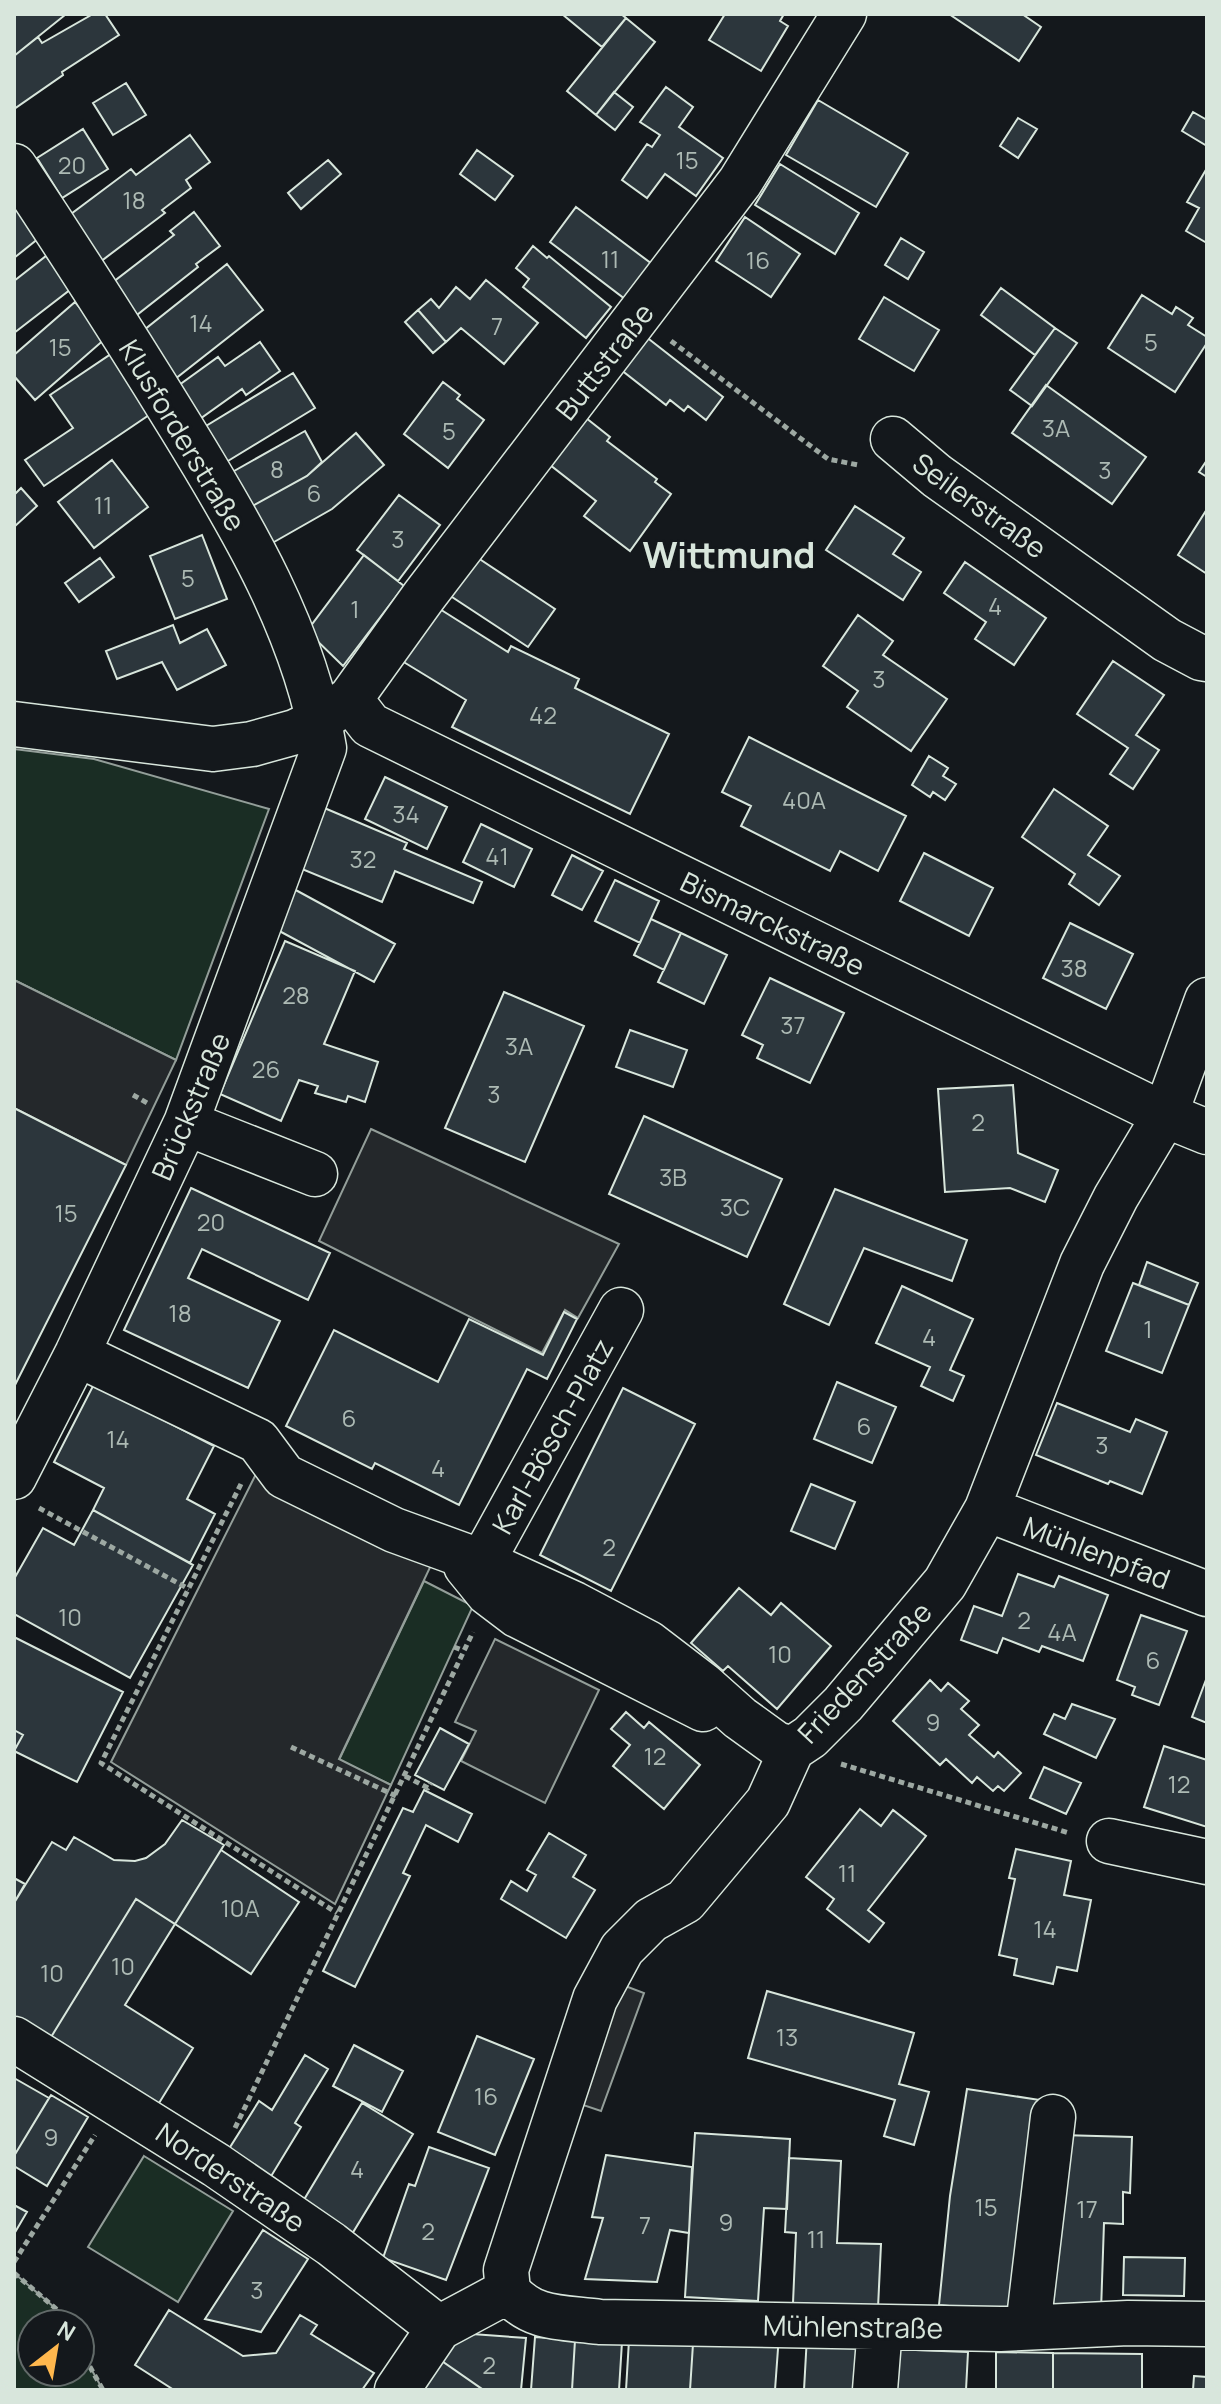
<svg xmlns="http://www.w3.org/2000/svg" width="1221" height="2404" font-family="Manrope,sans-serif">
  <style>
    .green { fill: #1a2d24; stroke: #939e99; stroke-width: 2 }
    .parking { fill: #24282b; stroke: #939e99; stroke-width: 2 }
    .building { fill: #2c363c; stroke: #d8e6dc; stroke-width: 2 }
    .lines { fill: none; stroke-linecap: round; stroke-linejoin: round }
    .minor-casing { stroke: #d8e6dc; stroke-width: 47 }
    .path { stroke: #9da8a2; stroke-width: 5; stroke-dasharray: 6 4; stroke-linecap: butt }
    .minor { stroke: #14181c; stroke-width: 44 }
    .labels { text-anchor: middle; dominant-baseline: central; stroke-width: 6; stroke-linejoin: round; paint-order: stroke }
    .number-label { font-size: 24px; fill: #adbab4 }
    .street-label { font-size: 28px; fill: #d8e6dc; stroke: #14181c }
    .district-label { font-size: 36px; font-weight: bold; fill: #d8e6dc; stroke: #14181c }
  </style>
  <rect width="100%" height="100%" fill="#14181c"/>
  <path class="green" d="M14 749 94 759 269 809 176 1060 14 980Z
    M424 1581 473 1606 391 1785 339 1760Z
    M144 2156 233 2211 178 2302 88 2247Z
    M14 2273 61 2313 67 2324H32V2372H80V2349L103 2390H14Z"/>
  <path class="parking" d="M14 980 176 1060 126 1165 14 1108Z
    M371 1129 619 1244 578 1318 565 1310 542 1353 319 1241Z
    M258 1470 434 1559 339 1759 391 1785 335 1904 111 1762Z
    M495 1639 599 1690 545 1803 461 1761 476 1731 455 1722Z
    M620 1984 644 1993 601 2111 577 2103Z"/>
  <path class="building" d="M17 14H64L65 15 14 56V16Z
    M93 14H105L119 35 62 72 63 75 14 109V56L38 37 42 43Z
    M562 14H621L626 18 602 47Z
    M725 14H784L780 21 788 26 761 71 709 40Z
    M949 14H1022L1041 27 1019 61Z
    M626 18 655 42 596 115 567 91Z
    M126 83 146 115 113 135 93 103Z
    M666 87 693 107 679 127 723 158 696 196 665 174 647 198 622 180 647 144 652 147 660 135 640 122Z
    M614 92 633 107 615 130 596 115Z
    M818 100 908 153 876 207 786 155Z
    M1193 112 1207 120V146L1182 131Z
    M1018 118 1037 129 1018 158 1000 146Z
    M83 129 108 169 62 198 37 158Z
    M190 135 210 162 186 180 191 188 162 210 165 213 100 262 67 217 131 169 136 175Z
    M477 150 513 176 495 200 460 174Z
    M328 160 341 174 301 209 288 193Z
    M780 164 859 213 835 254 755 205Z
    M1207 168V243L1186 231 1199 208 1187 202Z
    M18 204 39 238 14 258V208Z
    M576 207 652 264 625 299 550 242Z
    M194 212 220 246 196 264 198 267 133 318 108 286 174 235 170 231Z
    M745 217 800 254 771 297 716 261Z
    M901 238 924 252 908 279 885 265Z
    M533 246 547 258 549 256 611 307 586 338 523 287 529 279 516 268Z
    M46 256 71 289 14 333V281Z
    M227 264 263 310 175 379 139 334Z
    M486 280 538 323 504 364 461 328 446 342 418 310 431 299 439 308 456 287 470 299Z
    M1001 288 1055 328 1035 355 981 315Z
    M1142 295 1172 314 1176 307 1193 318 1188 325 1207 337V343L1175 392 1108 348Z
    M884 297 939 330 914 371 859 339Z
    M75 302 106 338 35 400 14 376V355Z
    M418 310 446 342 433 353 405 322Z
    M1055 328 1077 343 1032 406 1010 390Z
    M645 336 723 397 706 420 688 406 684 411 670 400 666 405 620 369Z
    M260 342 280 371 246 395 242 389 197 421 175 388 218 357 225 366Z
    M111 354 152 413 44 486 25 460 73 428 50 395Z
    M293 373 315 408 223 464 201 429Z
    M443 382 460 395 457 399 484 420 448 468 404 434Z
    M1046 385 1146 457 1112 504 1012 433Z
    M581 414 610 437 607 441 657 479 655 482 671 494 630 551 584 516 596 501 545 461Z
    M305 431 322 462 307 476 247 509 227 475Z
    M356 433 384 465 332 509 267 546 247 509 307 476Z
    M112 460 148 507 94 548 58 502Z
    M1207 460V477L1199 472Z
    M21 488 37 506 14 527V495Z
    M399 495 440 525 398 581 357 550Z
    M855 506 904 538 893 554 921 572 903 600 826 550Z
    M1207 509V574L1178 555Z
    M202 535 227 599 175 619 150 556Z
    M364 555 404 586 343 666 307 631Z
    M475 556 555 609 528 647 449 595Z
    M100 558 114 577 79 602 65 583Z
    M965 562 1046 618 1014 665 975 639 986 622 944 593Z
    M435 606 508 652 511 646 579 679 575 688 669 734 630 814 452 727 466 700 402 661Z
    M858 615 893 641 883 655 947 699 911 751 847 707 858 691 823 666Z
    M173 625 180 643 207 629 226 665 177 690 162 662 117 679 106 651Z
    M1113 661 1164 695 1136 735 1159 750 1133 789 1110 774 1128 748 1077 714Z
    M749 737 906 816 878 871 840 851 830 871 741 826 751 806 722 792Z
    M929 756 948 768 943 776 956 784 945 800 933 792 930 797 912 785Z
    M385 777 447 807 427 849 365 819Z
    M1054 789 1108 826 1088 855 1120 876 1099 905 1069 884 1075 874 1022 837Z
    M322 807 407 843 404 849 482 882 473 903 395 871 382 902 297 867Z
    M481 824 532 849 514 887 463 862Z
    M924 853 993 888 969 936 900 901Z
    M572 855 603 871 582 910 552 895Z
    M615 880 659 901 640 943 595 921Z
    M292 888 395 944 374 982 270 926Z
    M651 919 681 933 664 970 634 955Z
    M1070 923 1133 954 1106 1009 1043 978Z
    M681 933 727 955 704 1004 658 982Z
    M285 941 355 971 324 1044 378 1062 365 1102 348 1096 346 1102 315 1093 318 1086 299 1080 281 1121 220 1094Z
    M770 978 844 1013 810 1083 757 1058 763 1045 742 1035Z
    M504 992 584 1026 525 1162 445 1128Z
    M630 1030 687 1050 673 1087 616 1067Z
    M1013 1085 1018 1153 1058 1170 1045 1202 1010 1188 945 1192 938 1089Z
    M14 1108 126 1165 14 1387Z
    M644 1116 782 1179 747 1257 609 1194Z
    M191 1188 330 1253 308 1300 202 1249 188 1278 280 1321 248 1388 124 1330Z
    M835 1189 967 1240 952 1281 864 1248 829 1325 784 1304Z
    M1147 1262 1198 1283 1189 1305 1139 1285Z
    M1133 1283 1189 1305 1162 1373 1106 1351Z
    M902 1286 973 1319 950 1370 964 1376 953 1401 921 1386 930 1367 876 1343Z
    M564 1312 577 1319 547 1379 527 1369 459 1505 375 1463 372 1469 286 1426 334 1330 438 1382 469 1319 543 1355Z
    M837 1382 896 1407 872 1463 814 1439Z
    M94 1384 214 1446 187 1499 215 1514 190 1563 93 1510 104 1488 54 1462Z
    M623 1388 695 1424 611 1591 540 1555Z
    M1057 1403 1130 1432 1136 1419 1167 1432 1142 1494 1110 1481 1108 1484 1036 1455Z
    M811 1484 855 1502 835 1549 791 1531Z
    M93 1510 193 1565 130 1678 14 1614V1579L43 1528 74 1545Z
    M1018 1574 1054 1587 1059 1576 1108 1595 1083 1661 1042 1646 1039 1652 1003 1638 997 1653 961 1640 974 1606 1002 1616Z
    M739 1588 771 1615 781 1603 831 1646 777 1709 728 1666 723 1671 691 1643Z
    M1141 1615 1187 1631 1159 1705 1132 1695 1135 1687 1117 1680Z
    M14 1637 123 1692 77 1782 14 1751 23 1735 14 1730Z
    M1207 1677V1723L1192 1717Z
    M930 1680 941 1691 948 1683 969 1701 961 1709 979 1725 969 1735 994 1757 998 1752 1021 1773 1004 1791 998 1786 993 1791 977 1777 972 1783 946 1759 940 1765 893 1721Z
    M1072 1704 1115 1719 1096 1758 1044 1734 1054 1714 1065 1719Z
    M626 1712 644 1728 649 1722 700 1765 664 1809 613 1766 630 1745 611 1729Z
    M440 1728 469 1744 444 1790 415 1775Z
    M14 1730 23 1735 14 1751Z
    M1164 1746 1207 1760V1827L1144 1807Z
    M1044 1767 1081 1783 1066 1814 1030 1798Z
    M424 1790 472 1814 458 1842 426 1825 403 1873 410 1876 355 1987 323 1971 403 1808 413 1812Z
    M860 1809 881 1826 893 1810 926 1836 868 1910 884 1923 869 1942 827 1909 834 1899 806 1877Z
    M182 1820 224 1845 175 1924 136 1899 48 2042 14 2021V1903L52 1842 66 1850 74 1837 114 1860 135 1861 146 1858 165 1844Z
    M549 1833 586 1855 573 1877 595 1890 566 1938 501 1899 511 1881 527 1891 536 1875 527 1870Z
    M1016 1849 1071 1861 1064 1895 1091 1900 1077 1971 1057 1967 1053 1984 1014 1975 1017 1959 999 1955 1015 1879 1009 1878Z
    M221 1850 299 1902 251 1974 175 1924Z
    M14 1878 25 1884 14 1903Z
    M136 1899 175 1924 125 2005 193 2048 156 2108 48 2042Z
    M767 1991 914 2033 899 2084 929 2092 914 2145 884 2136 895 2100 748 2058Z
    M477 2036 534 2059 495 2155 438 2132Z
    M354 2045 403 2071 382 2112 333 2086Z
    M305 2055 328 2069 295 2123 301 2127 270 2178 227 2152 259 2101 272 2110Z
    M14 2078 49 2098 14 2156Z
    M967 2089 1040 2100 1021 2216 1012 2312 939 2305 950 2196Z
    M51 2095 88 2117 47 2186 14 2166V2156Z
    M362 2103 413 2134 352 2234 302 2203Z
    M695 2133 790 2139 787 2209 764 2208 758 2301 685 2297Z
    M1061 2135 1132 2137 1130 2193 1123 2192V2224L1104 2223 1101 2311 1047 2308Z
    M429 2147 489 2168 446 2280 383 2258 409 2184 415 2186Z
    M606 2155 692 2167 689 2233 670 2230 657 2282 585 2279 603 2218 592 2217Z
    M789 2158 841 2161 837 2243 881 2244 878 2308 793 2303 796 2233 785 2232Z
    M14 2205 27 2212 14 2234Z
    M263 2230 308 2259 261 2332 205 2319Z
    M1124 2257 1185 2258 1184 2296 1123 2295Z
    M169 2310 243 2356 276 2353 300 2315 317 2325 311 2334 374 2373 362 2390H174L135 2365Z
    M458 2333 526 2338 521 2390 482 2389 439 2359Z
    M779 2335 775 2390H690L693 2344Z
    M807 2336 864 2340 861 2390H804Z
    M535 2337 575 2340 572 2390H531Z
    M575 2340 622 2342 619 2390H572Z
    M629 2340 693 2344 690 2390H626Z
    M889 2349 968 2352 966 2390H888Z
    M996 2352 1053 2353V2390H996Z
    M1053 2353 1142 2354V2390H1053Z
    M439 2359 482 2389 481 2390H418Z
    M1194 2376 1207 2377V2390H1193Z"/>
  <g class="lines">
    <defs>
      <path id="minor" d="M14 166C71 252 127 339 181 427 242 526 305 632 324 748L186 1123 77 1354 14 1477
        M893 439 937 476 1167 640 1201 658 1207 659
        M350 699 370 725 1165 1115 1207 1132
        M14 724 213 749 252 744 295 732 320 720 350 699 424 596 740 182 844 14
        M186 1123 315 1174
        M77 1354 258 1441 284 1476 394 1530 482 1562 574 1604 648 1643 703 1685 740 1718 776 1744 792 1749
        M987 1509 1207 1594
        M482 1562 621 1310
        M466 1566 488 1593 517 1615 703 1709
        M1109 1841 1207 1862
        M14 2039 216 2165 331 2244 439 2328
        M508 2291 506 2270 595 1999 622 1949 651 1920 685 1901 768 1802 792 1749 810 1737 843 1704 945 1583 987 1509 1082 1264 1116 1197 1165 1115 1207 1000
        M508 2291C532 2321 564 2317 600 2322L1000 2329 1128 2323 1207 2324
        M1028 2327 1053 2117
        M397 2390 439 2328 508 2291
        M875 2390 880 2327"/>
    </defs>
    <use href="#minor" class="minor-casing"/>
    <path class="path" d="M671 341 828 459 858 465 860 463
      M133 1095 149 1104
      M241 1484 101 1763 337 1913
      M39 1508 189 1589
      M454 1647 462 1650
      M291 1747 396 1796
      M841 1764 1069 1833
      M405 1776 428 1788 431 1783
      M235 2128 473 1632
      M14 2262 95 2135
      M14 2273 61 2313 67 2324
      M80 2349 103 2390"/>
    <use href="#minor" class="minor"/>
  </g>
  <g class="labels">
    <g class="number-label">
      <text x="687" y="159">15</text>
      <text x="72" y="164">20</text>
      <text x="134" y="199">18</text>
      <text x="610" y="258">11</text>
      <text x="758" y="259">16</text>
      <text x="201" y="322">14</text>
      <text x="497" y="325">7</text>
      <text x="1151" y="341">5</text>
      <text x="60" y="346">15</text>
      <text x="1056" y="427">3A</text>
      <text x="449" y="430">5</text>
      <text x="277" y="468">8</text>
      <text x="1105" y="469">3</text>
      <text x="314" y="492">6</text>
      <text x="103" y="504">11</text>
      <text x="398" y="538">3</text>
      <text x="188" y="577">5</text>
      <text x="995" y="605">4</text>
      <text x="355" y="608">1</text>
      <text x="879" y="678">3</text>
      <text x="543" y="714">42</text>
      <text x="804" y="799">40A</text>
      <text x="406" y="813">34</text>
      <text x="497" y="855">41</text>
      <text x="363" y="858">32</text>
      <text x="1074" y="967">38</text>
      <text x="296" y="994">28</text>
      <text x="793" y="1024">37</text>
      <text x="519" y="1045">3A</text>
      <text x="266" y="1068">26</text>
      <text x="494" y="1093">3</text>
      <text x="978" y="1121">2</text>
      <text x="673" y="1176">3B</text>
      <text x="735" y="1206">3C</text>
      <text x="66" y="1212">15</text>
      <text x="211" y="1221">20</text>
      <text x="180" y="1312">18</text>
      <text x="1148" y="1328">1</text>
      <text x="929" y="1336">4</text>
      <text x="349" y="1417">6</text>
      <text x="864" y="1425">6</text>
      <text x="118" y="1438">14</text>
      <text x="1102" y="1444">3</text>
      <text x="438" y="1467">4</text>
      <text x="609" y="1546">2</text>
      <text x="70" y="1616">10</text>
      <text x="1024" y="1619">2</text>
      <text x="1062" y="1631">4A</text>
      <text x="780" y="1653">10</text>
      <text x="1153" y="1659">6</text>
      <text x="933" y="1721">9</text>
      <text x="655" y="1755">12</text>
      <text x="1179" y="1783">12</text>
      <text x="847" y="1872">11</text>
      <text x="240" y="1907">10A</text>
      <text x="1045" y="1928">14</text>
      <text x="123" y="1965">10</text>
      <text x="52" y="1972">10</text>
      <text x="787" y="2036">13</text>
      <text x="486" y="2095">16</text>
      <text x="51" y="2136">9</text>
      <text x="357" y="2168">4</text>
      <text x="986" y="2206">15</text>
      <text x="1087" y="2208">17</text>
      <text x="726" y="2221">9</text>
      <text x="645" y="2224">7</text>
      <text x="428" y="2230">2</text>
      <text x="816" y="2238">11</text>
      <text x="257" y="2289">3</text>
      <text x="489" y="2364">2</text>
    </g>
    <g class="street-label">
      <text transform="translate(604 361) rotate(-52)">Buttstraße</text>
      <text transform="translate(183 435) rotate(59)">Klusforderstraße</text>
      <text transform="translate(980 505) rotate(36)">Seilerstraße</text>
      <text transform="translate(773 923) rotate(26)">Bismarckstraße</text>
      <text transform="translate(190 1106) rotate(-67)">Brückstraße</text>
      <text transform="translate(552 1436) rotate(-61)">Karl-Bösch-Platz</text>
      <text transform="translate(1097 1552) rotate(21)">Mühlenpfad</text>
      <text transform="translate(864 1672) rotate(-47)">Friedenstraße</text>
      <text transform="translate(231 2177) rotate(34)">Norderstraße</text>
      <text transform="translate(853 2326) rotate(1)">Mühlenstraße</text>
    </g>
    <g class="district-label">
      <text x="729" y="554">Wittmund</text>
    </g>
  </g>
  <rect width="1221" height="2404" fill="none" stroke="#d8e6dc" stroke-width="32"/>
  <g transform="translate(56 2348) rotate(31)"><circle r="38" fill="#14181c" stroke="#626a69" stroke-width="2"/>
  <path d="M0-6L14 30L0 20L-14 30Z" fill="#ffb74d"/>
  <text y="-12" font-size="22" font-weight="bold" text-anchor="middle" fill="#d8e6dc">N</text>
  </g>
</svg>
